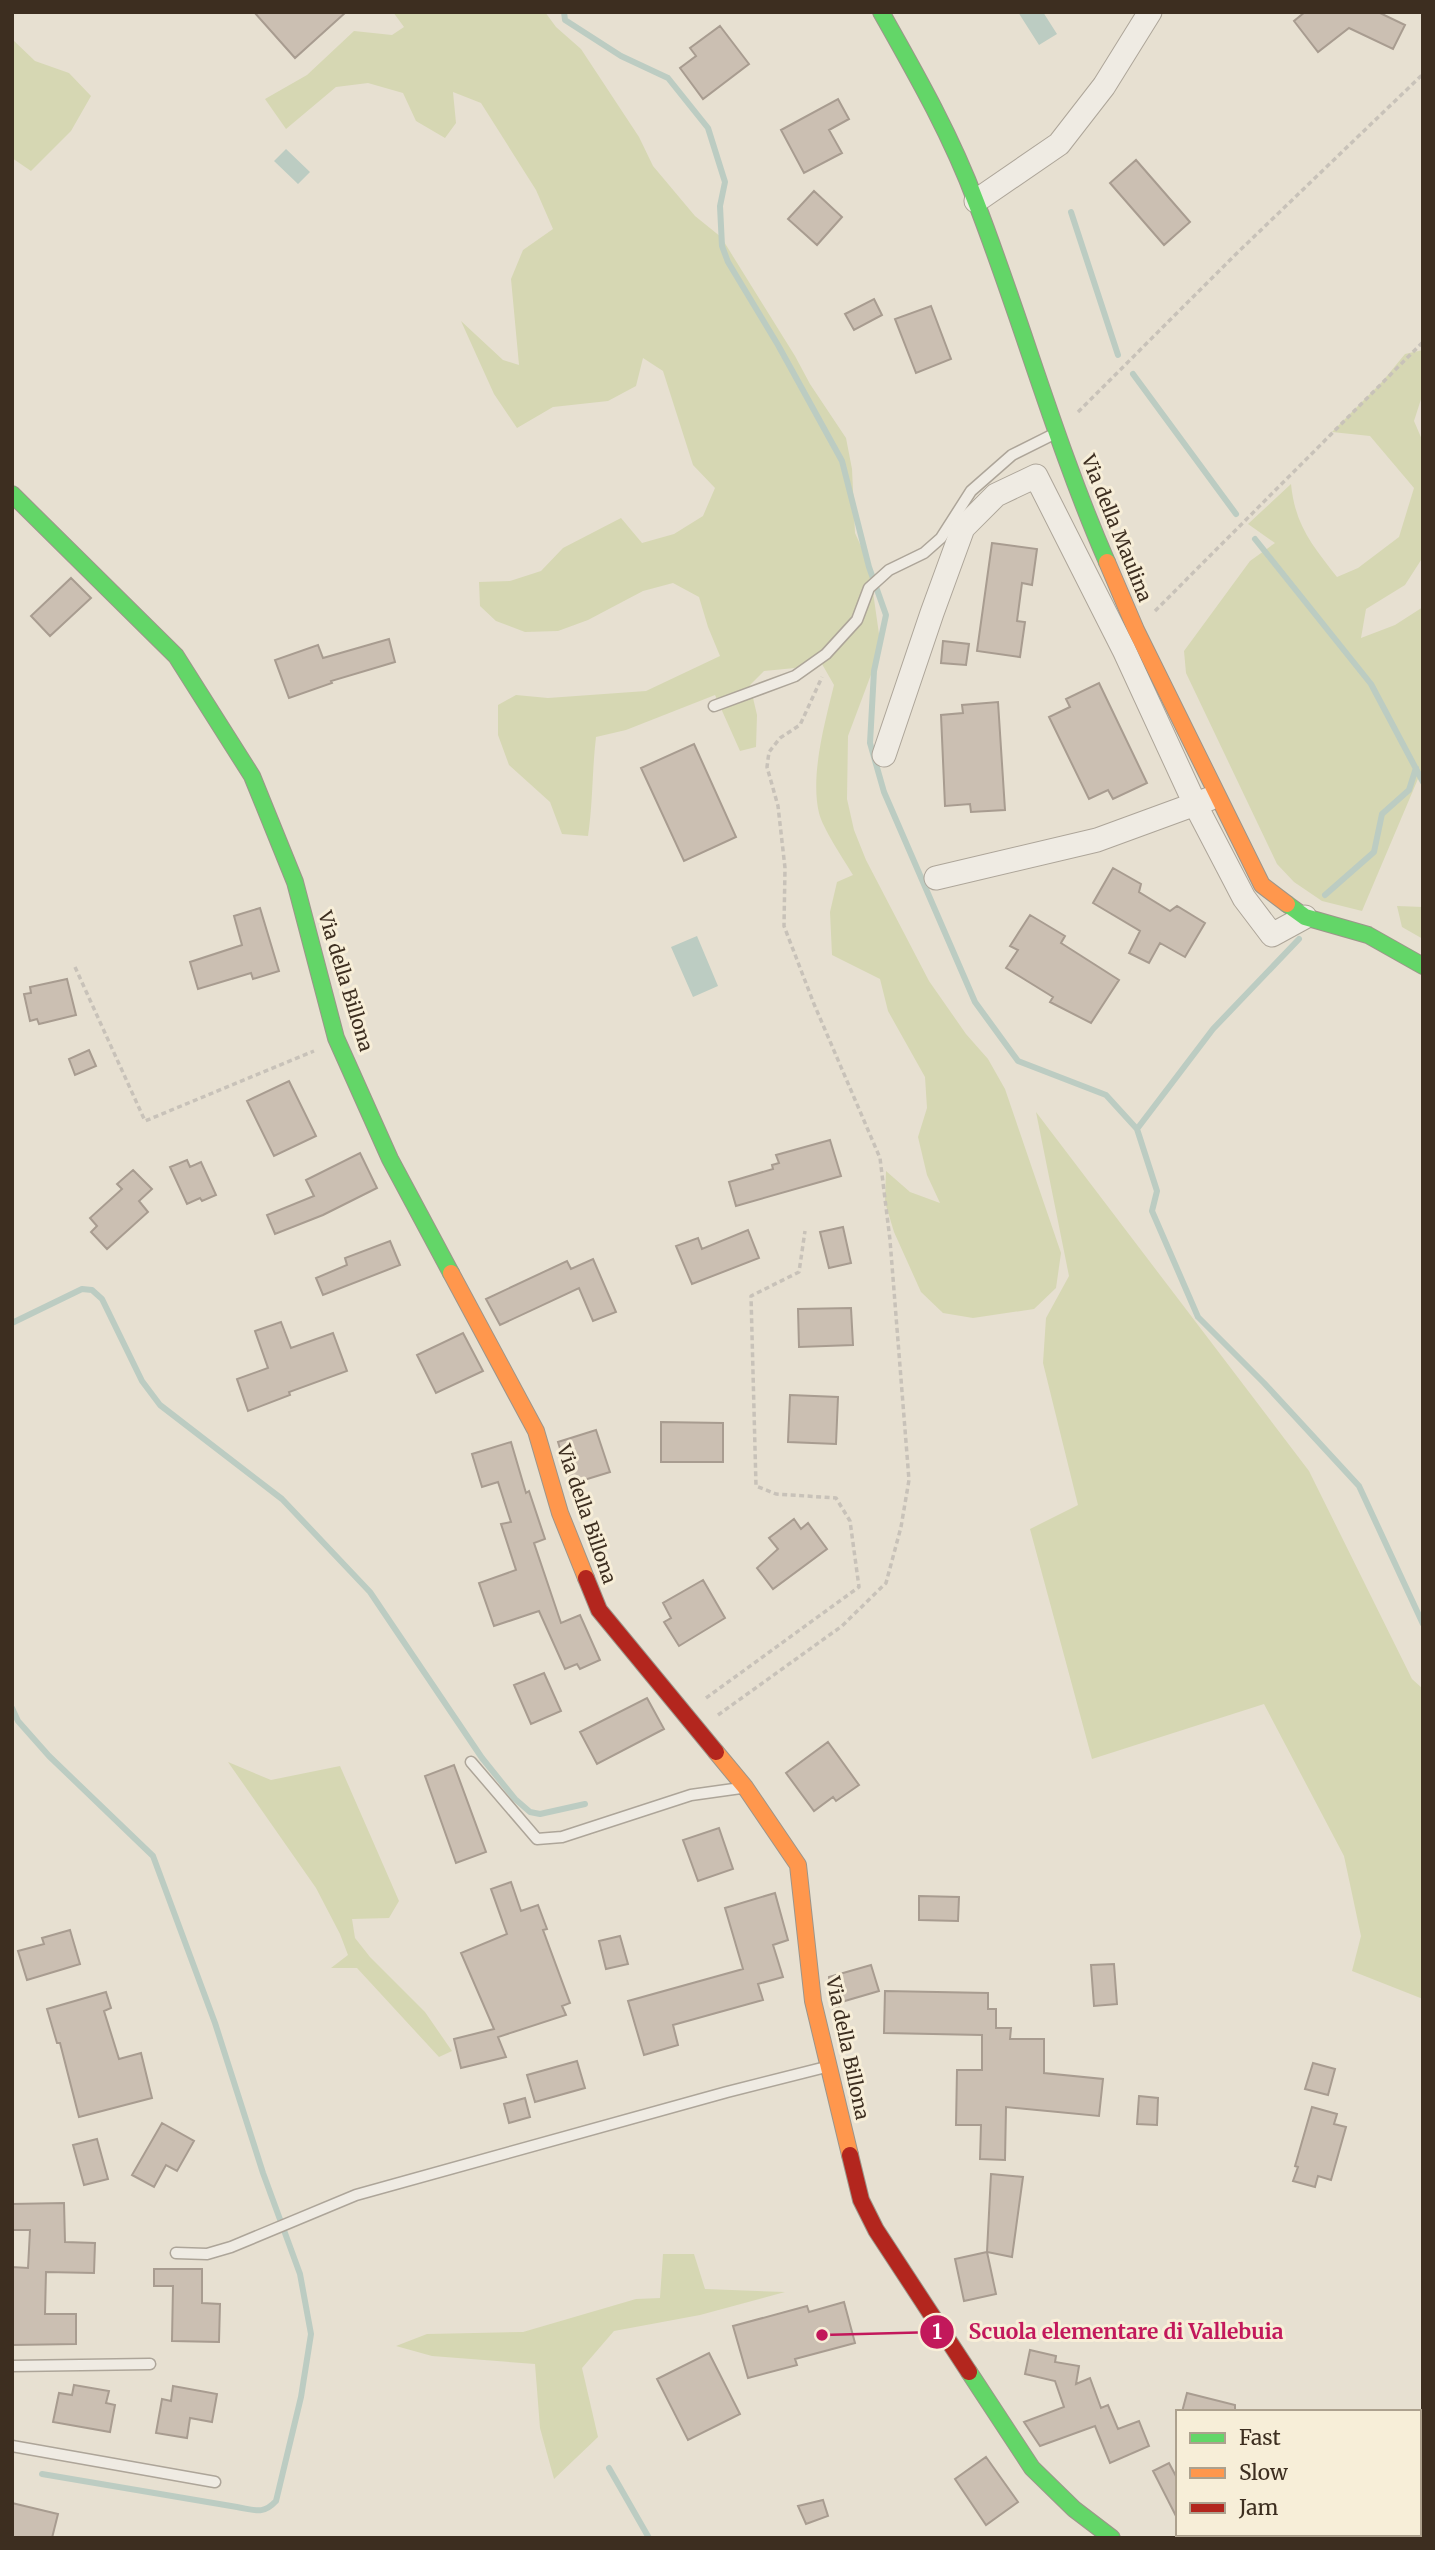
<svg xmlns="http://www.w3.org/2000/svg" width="1435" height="2550" font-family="Merriweather,serif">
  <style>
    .green { fill: #d6d7b3 }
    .water { fill: #bcccc2 }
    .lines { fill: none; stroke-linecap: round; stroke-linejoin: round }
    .stream { stroke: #bcccc2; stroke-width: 6 }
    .building { fill: #cbbfb2; stroke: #a89c90; stroke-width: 2 }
    .lane-casing { stroke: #ada599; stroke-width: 13 }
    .street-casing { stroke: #ada599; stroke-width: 25 }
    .fast-casing { stroke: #9c958a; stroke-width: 18 }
    .slow-casing { stroke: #9c958a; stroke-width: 18 }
    .jam-casing { stroke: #9c958a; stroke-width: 18 }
    .path { stroke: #c8c2b9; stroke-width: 3.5; stroke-dasharray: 5 3.5; stroke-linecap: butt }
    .lane { stroke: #efebe3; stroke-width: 10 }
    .street { stroke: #efebe3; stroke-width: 23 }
    .fast { stroke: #63d668; stroke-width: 16 }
    .slow { stroke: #ff974d; stroke-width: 16 }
    .jam { stroke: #b3261e; stroke-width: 16 }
    .labels { text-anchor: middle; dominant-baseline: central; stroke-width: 6; stroke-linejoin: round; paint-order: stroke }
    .street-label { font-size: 19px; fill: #3d2e20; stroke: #f7eed8 }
    .leader { fill: none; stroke: #c2185b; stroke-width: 2.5 }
    .callout-dot { fill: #c2185b; stroke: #f7eed8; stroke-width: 2.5 }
    .mark-label { font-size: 21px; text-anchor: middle; font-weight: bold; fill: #fff }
    .callout-label { font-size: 21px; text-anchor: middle; font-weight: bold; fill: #c2185b; stroke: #f7eed8; stroke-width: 6; stroke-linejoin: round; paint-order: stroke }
  </style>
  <rect width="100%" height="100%" fill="#e7e0d1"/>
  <path class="green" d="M393 12H545L556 27 581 49 639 137 653 166 695 216 721 237 795 356 810 384 846 438 852 469 855 533 869 564 881 648 848 736 847 799 854 830 866 860 929 981 966 1034 988 1059 1005 1089 1061 1253 1056 1288 1034 1309 973 1318 943 1313 921 1292 894 1232 885 1202 886 1171 910 1192 940 1203 927 1175 918 1137 927 1108 925 1077 888 1011 880 979 832 955 830 912 837 882 853 875C844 860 823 829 819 813 810 775 825 722 834 685L818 657 795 668 764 671 750 685 757 715 756 747 740 751 715 695 626 730 596 737C592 770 593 803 588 836L562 834 550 802 509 765 498 735V705L516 695 548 698 646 691 720 656 708 627 699 597 673 583 643 591 588 620 558 631 525 632 496 621 480 606 479 582 510 581 541 571 563 548 621 518 642 543 674 534 703 516 715 488 693 465 663 371 643 358 636 386 608 401 553 407 517 428 494 394 461 321 503 360 519 365 511 279 523 250 553 229 536 190 481 103 453 92 456 123 445 138 416 121 403 93 368 83 336 87 286 129 265 99 307 75 354 31 392 35 404 27Z
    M12 39 35 61 69 73 91 96 71 131 31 171 12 158Z
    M1423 350V393L1414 421 1423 442V557L1405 585 1366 609 1361 638 1395 625 1423 607V767L1362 911 1322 901 1294 882 1277 864 1186 673 1184 651 1250 561 1275 543 1248 524 1291 484C1295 525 1312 545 1337 577L1358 568 1399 537 1414 488 1370 436 1332 432 1382 382 1405 354Z
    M1397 906 1423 907V939L1402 927Z
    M1036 1112 1309 1471 1412 1679 1423 1689V1999L1352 1971 1361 1936 1344 1856 1264 1704 1092 1759 1030 1529 1078 1505 1043 1363 1046 1318 1069 1276Z
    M228 1762 271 1780 340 1766 399 1901 389 1918 352 1919 355 1938 370 1957 425 2012 452 2051 439 2057 357 1968H331L348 1955 340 1934 316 1888Z
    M663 2254H694L705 2289 785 2292 700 2315 614 2331 582 2368 598 2437 554 2479 540 2428 535 2364 432 2356 396 2346 427 2334 523 2332 636 2299 660 2298Z
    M1419 2502 1423 2503V2538H1357L1359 2534H1419Z"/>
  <path class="water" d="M1018 12H1043L1057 34 1039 45Z
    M286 149 310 172 298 184 274 161Z
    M697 936 718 986 693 997 671 947Z"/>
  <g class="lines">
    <path class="stream" d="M564 12 565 20 621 56 668 78 708 128 725 182 720 206 722 246 728 262 778 345 842 461 869 567 886 615 874 671 870 743 884 792 975 1002 1018 1061 1106 1095 1137 1129 1157 1191 1152 1211 1198 1317 1264 1383 1359 1486 1423 1624
      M1071 212 1118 355
      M1133 374 1236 514
      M1255 539 1371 684 1423 782
      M1325 895 1374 852 1382 814 1409 790 1416 768
      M1137 1129 1213 1029 1299 939
      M12 1323 82 1289 92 1290 102 1299 142 1381 160 1405 282 1499 370 1592 482 1758 515 1799 530 1812 540 1814 585 1804
      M12 1708 18 1721 49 1756 153 1856 215 2023 263 2173 300 2274 311 2334 301 2397 276 2501C263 2515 255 2510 237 2507L42 2474
      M609 2468 649 2538"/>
  </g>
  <path class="building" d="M254 12H346L295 58Z
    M1305 12H1378L1405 25 1393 49 1349 28 1318 52 1294 21Z
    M720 26 749 64 703 99 680 68 696 56 690 48Z
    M838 99 849 119 829 130 842 153 804 173 781 130Z
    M1136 160 1190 222 1164 245 1110 183Z
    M814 191 842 217 817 245 788 219Z
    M874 299 882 315 854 330 845 314Z
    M931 306 951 359 916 373 895 319Z
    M992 543 1037 549 1032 585 1022 583 1017 621 1025 622 1020 657 977 651Z
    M71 578 91 598 50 636 31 616Z
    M389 639 395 662 331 681 332 683 289 698 275 660 318 645 323 658Z
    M943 641 969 644 966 665 941 663Z
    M1099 683 1147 783 1113 799 1108 790 1089 799 1049 717 1070 707 1066 699Z
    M998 702 1005 810 971 812 970 804 945 806 941 715 963 713 962 705Z
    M694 744 736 837 684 861 641 768Z
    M1113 868 1141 884 1139 892 1170 911 1177 906 1205 923 1185 957 1160 943 1149 963 1129 953 1140 931 1093 903Z
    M260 908 279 971 253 979 251 973 198 989 190 962 242 945 234 916Z
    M1030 915 1065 936 1061 943 1119 980 1091 1023 1050 1002 1053 997 1006 968 1018 950 1010 946Z
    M67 979 76 1015 39 1024 37 1019 30 1021 24 994 31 993 30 987Z
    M89 1050 96 1066 75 1075 69 1059Z
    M289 1081 316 1136 274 1156 247 1101Z
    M830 1140 841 1176 736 1206 729 1182 773 1169 772 1165 779 1163 776 1155Z
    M360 1153 377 1188 323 1215 275 1234 267 1215 314 1196 306 1180Z
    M187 1160 190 1167 201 1162 216 1195 202 1201 200 1198 187 1204 170 1167Z
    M133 1170 152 1189 139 1201 148 1212 107 1249 91 1232 97 1226 90 1218 122 1189 117 1184Z
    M843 1227 851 1263 829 1268 820 1232Z
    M748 1230 759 1258 692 1284 676 1246 698 1238 702 1249Z
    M390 1241 400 1265 323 1295 316 1278 347 1265 345 1258Z
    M593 1259 616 1312 593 1321 579 1288 500 1325 486 1299 567 1261 571 1269Z
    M851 1308 853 1345 799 1347 798 1309Z
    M281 1322 291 1348 333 1333 347 1371 289 1392 290 1395 248 1411 237 1379 268 1368 255 1331Z
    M463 1333 483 1371 436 1393 417 1355Z
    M790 1395 838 1397 836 1444 788 1442Z
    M661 1422 723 1423V1462H661Z
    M596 1430 610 1472 571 1484 558 1442Z
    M511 1442 526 1493 529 1491 545 1539 534 1543 561 1623 580 1615 600 1660 580 1669 577 1664 565 1669 539 1611 494 1626 479 1583 516 1570 501 1524 511 1522 498 1482 482 1487 472 1454Z
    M794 1519 801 1529 808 1523 827 1549 773 1589 757 1568 778 1549 769 1538Z
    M703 1580 725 1618 679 1646 664 1622 671 1618 663 1603Z
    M544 1673 561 1711 531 1724 514 1685Z
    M647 1698 664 1729 597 1764 580 1732Z
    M828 1742 859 1785 836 1801 833 1797 814 1811 786 1773Z
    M454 1765 486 1852 456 1863 425 1776Z
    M719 1828 733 1869 698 1881 683 1840Z
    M511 1882 521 1911 538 1905 547 1929 543 1930 570 2003 562 2006 566 2015 498 2037 506 2057 461 2068 454 2039 494 2029 461 1953 507 1934 491 1889Z
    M775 1893 788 1940 773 1945 783 1977 758 1984 763 2000 673 2025 678 2045 644 2055 628 2001 743 1969 725 1908Z
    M919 1896 959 1897 958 1921 919 1920Z
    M70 1930 80 1964 27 1980 18 1951 44 1944 42 1938Z
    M620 1936 628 1964 606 1969 599 1941Z
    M1114 1964 1117 2004 1094 2006 1091 1965Z
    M871 1965 879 1991 838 2003 851 2051 844 2053 831 1998 829 1977Z
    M885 1991 988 1993V2009H996V2028H1011L1010 2039H1044V2073L1103 2079 1099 2116 1006 2107 1005 2160 980 2159 981 2125H956L957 2070H982V2035L884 2033Z
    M106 1992 111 2008 104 2011 119 2059 141 2053 152 2098 79 2117 60 2043H57L47 2009Z
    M577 2061 585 2088 535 2102 527 2075Z
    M1313 2063 1335 2069 1328 2095 1305 2089Z
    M1139 2096 1158 2098 1157 2125 1137 2124Z
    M525 2098 530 2117 509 2123 504 2104Z
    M1312 2107 1337 2114 1334 2124 1346 2127 1331 2180 1318 2176 1315 2187 1293 2181 1298 2167 1295 2166Z
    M162 2123 194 2141 177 2171 166 2165 154 2187 132 2175Z
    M97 2139 108 2179 84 2185 73 2145Z
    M991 2174 1023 2177 1012 2257 987 2252Z
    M64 2203 65 2242 95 2243 94 2273 46 2272 45 2314H76V2344L12 2345V2267L28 2268 30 2230H12V2204Z
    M987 2252 996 2294 964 2301 955 2259Z
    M154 2269H202V2303L220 2304 219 2342 172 2341 173 2286H154Z
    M844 2302 855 2343 795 2359 797 2365 748 2378 733 2326 807 2306 809 2312Z
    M1030 2350 1056 2356 1055 2362 1079 2366 1076 2384 1090 2378 1101 2408 1108 2405 1118 2429 1139 2421 1149 2446 1110 2463 1095 2426 1040 2446 1024 2422 1064 2407 1055 2381 1025 2374Z
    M709 2353 740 2414 688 2440 657 2379Z
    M74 2385 109 2391 106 2403 115 2405 110 2432 53 2422 59 2393 72 2395Z
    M173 2386 217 2394 212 2422 190 2418 187 2438 156 2433 162 2399 171 2401Z
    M1187 2393 1235 2405V2412H1182Z
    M986 2457 1018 2502 986 2525 955 2479Z
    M1169 2463 1178 2480V2520L1153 2471Z
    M823 2500 828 2516 806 2524 798 2506Z
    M12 2503 58 2514 52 2538H12Z"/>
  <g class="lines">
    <defs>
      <path id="lane" d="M714 706 795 676 826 654 857 620 869 588 889 570 924 553 941 538 971 491 1012 455 1056 433
        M471 1762 537 1839 562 1837 691 1795 741 1788
        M176 2253 207 2254 231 2247 356 2195 727 2092 826 2067
        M12 2366 150 2364
        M12 2446 215 2482"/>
      <path id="street" d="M976 201 1059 144 1104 86 1150 12
        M884 755 932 613 963 528 996 495 1036 476 1124 650 1195 804 1244 898 1272 935 1305 917
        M936 878 1097 840 1209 799"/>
      <path id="fast" d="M881 12C916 74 951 135 976 202 1022 321 1056 445 1107 562
        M12 494 176 656 252 776 295 882 336 1038 390 1159 451 1273
        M1287 904 1305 917 1368 935 1423 966
        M969 2372 1032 2468 1074 2509 1112 2538"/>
      <path id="slow" d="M1107 562 1136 630 1262 885 1287 904
        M451 1273 536 1431 560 1513 586 1578
        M716 1752 745 1787 798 1865 813 2001 850 2155"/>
      <path id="jam" d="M586 1578 599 1610 716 1752
        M850 2155 861 2200 876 2230 969 2372"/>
    </defs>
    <use href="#lane" class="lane-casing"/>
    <use href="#street" class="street-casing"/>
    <use href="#fast" class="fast-casing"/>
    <use href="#slow" class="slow-casing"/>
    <use href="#jam" class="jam-casing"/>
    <path class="path" d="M1078 412 1235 255 1423 74
      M1155 611 1423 342
      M75 967 145 1121 314 1051
      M706 1698 859 1587 850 1521 836 1498 776 1494 756 1486 751 1296 799 1272 805 1231
      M718 1715 842 1626 886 1583 901 1527 909 1480 890 1240 880 1158 814 1004 784 926 785 868 778 806 767 767 769 752 780 738 800 725 822 677"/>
    <use href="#lane" class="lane"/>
    <use href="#street" class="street"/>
    <use href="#fast" class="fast"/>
    <use href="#slow" class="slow"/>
    <use href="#jam" class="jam"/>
  </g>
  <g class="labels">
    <g class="street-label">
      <text transform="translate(1117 528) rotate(68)">Via della Maulina</text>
      <text transform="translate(346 981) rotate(73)">Via della Billona</text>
      <text transform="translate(587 1514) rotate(71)">Via della Billona</text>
      <text transform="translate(848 2048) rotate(78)">Via della Billona</text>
    </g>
  </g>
  <path class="leader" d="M822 2335L937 2332"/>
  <g class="callout-dot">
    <circle cx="822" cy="2335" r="7"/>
    <circle cx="937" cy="2332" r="18"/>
  </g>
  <g class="mark-label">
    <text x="937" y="2339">1</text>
  </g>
  <g class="callout-label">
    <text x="1126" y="2339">Scuola elementare di Vallebuia</text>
  </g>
  <rect width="1435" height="2550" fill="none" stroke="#3d2e20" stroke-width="28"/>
  <rect x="1176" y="2410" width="245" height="126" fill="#f7eed8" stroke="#ada18e" stroke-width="2"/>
  <rect x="1190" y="2433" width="35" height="10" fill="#63d668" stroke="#ada18e" stroke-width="2"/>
  <text x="1239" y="2445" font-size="21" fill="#3d2e20">Fast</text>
  <rect x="1190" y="2468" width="35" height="10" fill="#ff974d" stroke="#ada18e" stroke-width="2"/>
  <text x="1239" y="2480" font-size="21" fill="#3d2e20">Slow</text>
  <rect x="1190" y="2503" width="35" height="10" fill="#b3261e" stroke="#ada18e" stroke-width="2"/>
  <text x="1239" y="2515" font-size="21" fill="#3d2e20">Jam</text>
</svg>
